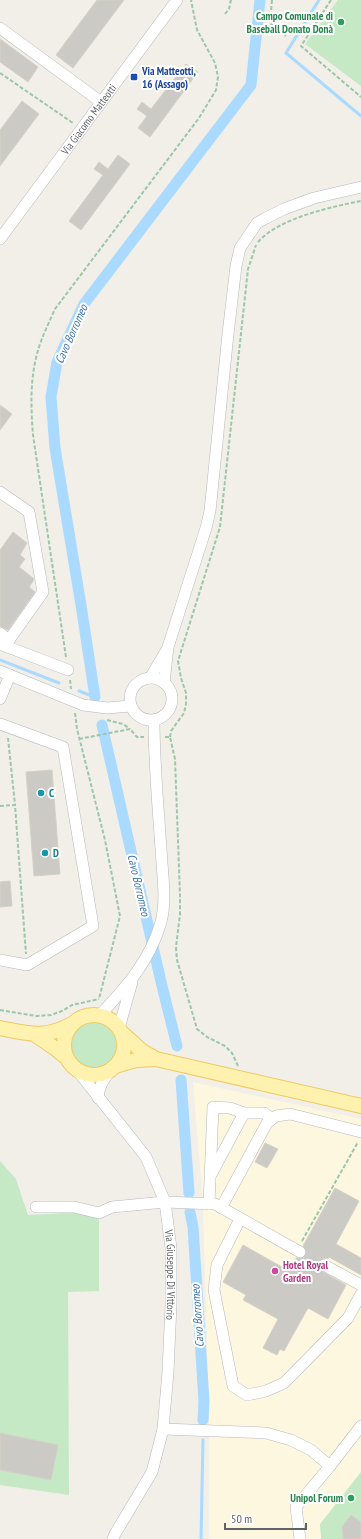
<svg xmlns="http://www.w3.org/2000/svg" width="361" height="1539" font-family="'PT Sans Narrow',sans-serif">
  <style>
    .commercial { fill: #fef7e0 }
    .green { fill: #c5e8c5 }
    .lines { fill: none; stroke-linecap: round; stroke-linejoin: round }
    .stream { stroke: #aadaff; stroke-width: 3 }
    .canal { stroke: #aadaff; stroke-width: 11 }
    .building { fill: #cccac5; stroke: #d6d1c6 }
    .minor-tunnel { stroke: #ccccc8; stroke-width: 11; stroke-dasharray: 11 5.5; stroke-linecap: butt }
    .minor-casing { stroke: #b5b8bc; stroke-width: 12 }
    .major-casing { stroke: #f2c960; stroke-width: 16 }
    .path { stroke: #9cc7a9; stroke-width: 2; stroke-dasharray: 4 2; stroke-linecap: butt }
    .minor { stroke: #fff; stroke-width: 11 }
    .major { stroke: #fff2af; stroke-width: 14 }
    .leisure-dot { fill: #2e9e5b; stroke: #fff; stroke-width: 1.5 }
    .transit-dot { fill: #1a4fb4; stroke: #fff; stroke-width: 1.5 }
    .culture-dot { fill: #0f9aa8; stroke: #fff; stroke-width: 1.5 }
    .hotel-dot { fill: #d1479c; stroke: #fff; stroke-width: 1.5 }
    .labels { text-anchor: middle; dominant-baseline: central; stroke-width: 4; stroke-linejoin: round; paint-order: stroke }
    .leisure-label { font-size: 11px; font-weight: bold; fill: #27864d; stroke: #fff; text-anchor: end }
    .transit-label { font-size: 11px; font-weight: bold; fill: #164399; stroke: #fff; text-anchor: start }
    .street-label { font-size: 11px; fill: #5f6368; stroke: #fff }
    .culture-label { font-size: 11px; font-weight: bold; fill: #0d838f; stroke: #fff; text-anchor: start }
    .hotel-label { font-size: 11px; font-weight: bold; fill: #b23c85; stroke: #fff; text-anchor: start }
    .water-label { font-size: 12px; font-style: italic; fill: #4174aa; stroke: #fff }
  </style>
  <rect width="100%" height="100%" fill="#f1efe8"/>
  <path class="commercial" d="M193 1082 361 1119V1539H209V1420L203 1203Z"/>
  <path class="green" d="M338 0H361V86L305 44Z
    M71 1045a23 23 0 1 1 46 0a23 23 0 1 1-46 0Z
    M0 1161 16 1179 28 1215 66 1213H99V1291L68 1292 69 1495 0 1485Z
    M361 1472V1539H321L320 1524Z"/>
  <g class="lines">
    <path class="stream" d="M319 0 286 53 361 116
      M0 660 59 683
      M79 691 95 697
      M201 1539 203 1440"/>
    <path class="canal" d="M95 697 81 605 55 448 51 397 57 362 84 304 251 85 260 0
      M102 725 162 986 177 1046
      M181 1080 189 1193
      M190 1212 193 1227 204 1401 203 1420"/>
  </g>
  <path class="building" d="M97 0H124L73 68 56 55Z
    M0 39 38 67 28 82 0 62Z
    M186 64 198 72 150 137 138 128 147 116 137 109 142 102 151 109Z
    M22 101 39 114 0 166V130Z
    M118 155 130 164 81 230 69 221 103 175 94 169 99 162 108 169Z
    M0 405 12 414 0 430Z
    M13 532 27 543 20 555 25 559 19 567 33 578 34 580 29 587 35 592 8 630 0 626V550Z
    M52 770 60 874 34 876 26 772Z
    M10 881 12 906 0 907V882Z
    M265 1143 278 1149 267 1168 255 1162Z
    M335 1188 359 1201 336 1244 361 1258V1275L329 1257 328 1259 323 1258 320 1259 317 1265 318 1269 346 1285 328 1319 308 1308 284 1351 280 1349 277 1355 263 1348 278 1319 243 1300 246 1295 223 1282 243 1245 289 1271 296 1258H303L306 1255V1249L303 1246Z
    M0 1433 58 1445 51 1480 0 1470Z
    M351 1515 361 1522V1539H343L342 1527Z"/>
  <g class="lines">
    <path class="minor-tunnel" d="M300 1252 324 1265"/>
    <defs>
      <g id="minor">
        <path d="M0 28 101 102"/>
        <path id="s1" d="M0 239 177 0"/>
        <path d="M0 492 29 512 43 592 9 640 0 633"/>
        <path d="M0 644 68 670"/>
        <path d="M0 671 83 705 107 708 131 706"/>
        <circle cx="151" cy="699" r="21"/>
        <path d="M150 678 166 651"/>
        <path d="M164 683 168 647 206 528 210 511 228 334 236 266 240 248 257 223 266 218 284 209 314 198 361 187"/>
        <path d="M0 699 10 675"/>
        <path d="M0 724 63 747 93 926 27 965 0 960"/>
        <path d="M100 1015C127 986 150 961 161 922 167 899 162 872 161 848 158 806 154 763 154 720"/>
        <path d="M119 1028 132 982"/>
        <path id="s2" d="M77 1070 146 1157 165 1202 171 1248V1304L168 1372 163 1429 152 1472 115 1534 113 1539"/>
        <path d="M98 1098C99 1086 103 1080 110 1071"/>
        <path d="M212 1173 244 1113"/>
        <path d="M209 1204 213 1107 230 1108 244 1113H264L272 1119"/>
        <path d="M36 1207H74L99 1213 112 1207 165 1202 215 1204 300 1252"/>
        <path d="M221 1208 267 1123 276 1116 290 1114 361 1132"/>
        <path d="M240 1219 217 1265 214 1290 233 1386 247 1395 266 1391 284 1383 348 1318 361 1294"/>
        <path d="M324 1265 361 1285"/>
        <path d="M163 1429 266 1433 291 1440 311 1450 330 1466 296 1507 300 1539"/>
        <path d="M330 1466 361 1426"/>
      </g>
      <path id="major" d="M64 1045a30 30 0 1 1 60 0a30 30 0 1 1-60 0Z
        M0 1028C30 1034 44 1039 72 1024
        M122 1033 142 1051 156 1059 361 1106
        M34 1034 56 1049 67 1058
        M115 1066 136 1060 156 1059"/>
    </defs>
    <use href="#minor" class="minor-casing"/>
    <use href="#major" class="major-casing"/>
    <path class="path" d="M272 0 270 23 286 36
      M331 0 301 46 361 97
      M225 14 229 9 231 0
      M0 73 73 123
      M258 242C279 218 331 207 361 201
      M66 657 33 435C31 410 30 383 36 358 40 340 48 325 55 309L199 118 216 90 218 77 215 63 197 30 191 0
      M70 680 71 689
      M75 713 77 729 105 840 120 916 99 999
      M107 720 123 724 129 728
      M165 737H170L175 759 180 895V914L176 947 177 960 197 1029 207 1037 225 1046 232 1053 238 1066
      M170 737 171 731 184 713 186 704V693L181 678 178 661 220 527 248 269 256 245
      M8 738 15 805
      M79 739 130 729 137 737H144
      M0 806 15 805 26 954
      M0 1010 36 1016 51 1015 62 1011 72 1005 99 999
      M302 1241 358 1142"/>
    <use href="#minor" class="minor"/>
    <use href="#major" class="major"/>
  </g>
  <g class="leisure-dot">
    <circle cx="341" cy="22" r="4"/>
    <circle cx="351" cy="1498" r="4"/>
  </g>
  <rect class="transit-dot" x="130" y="73" width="8" height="8" rx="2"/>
  <g class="culture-dot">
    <circle cx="41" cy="793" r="4"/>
    <circle cx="45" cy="853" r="4"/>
  </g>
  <circle class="hotel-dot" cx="275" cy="1271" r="4"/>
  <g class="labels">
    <g class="leisure-label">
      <text x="333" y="16">Campo Comunale di<tspan x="333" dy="13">Baseball Donato Donà</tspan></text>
      <text x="343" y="1498">Unipol Forum</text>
    </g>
    <g class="transit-label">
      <text x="142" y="71">Via Matteotti,<tspan x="142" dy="13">16 (Assago)</tspan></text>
    </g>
    <g class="street-label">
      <text stroke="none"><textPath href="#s1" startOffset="149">Via Giacomo Matteotti</textPath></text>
      <text stroke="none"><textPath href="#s2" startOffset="233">Via Giuseppe Di Vittorio</textPath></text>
    </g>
    <g class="culture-label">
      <text x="49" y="793">C</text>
      <text x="53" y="853">D</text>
    </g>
    <g class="hotel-label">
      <text x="283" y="1265">Hotel Royal<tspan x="283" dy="13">Garden</tspan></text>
    </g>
    <g class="water-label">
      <text transform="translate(71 334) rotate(-66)">Cavo Borromeo</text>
      <text transform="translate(139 885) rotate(77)">Cavo Borromeo</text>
      <text transform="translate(197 1316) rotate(-94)">Cavo Borromeo</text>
    </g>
  </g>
  <path d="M225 1523v6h81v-6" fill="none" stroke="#5f6368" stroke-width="2"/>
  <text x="231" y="1523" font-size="12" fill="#5f6368" stroke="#ffffff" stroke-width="3" paint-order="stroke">50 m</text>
</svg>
